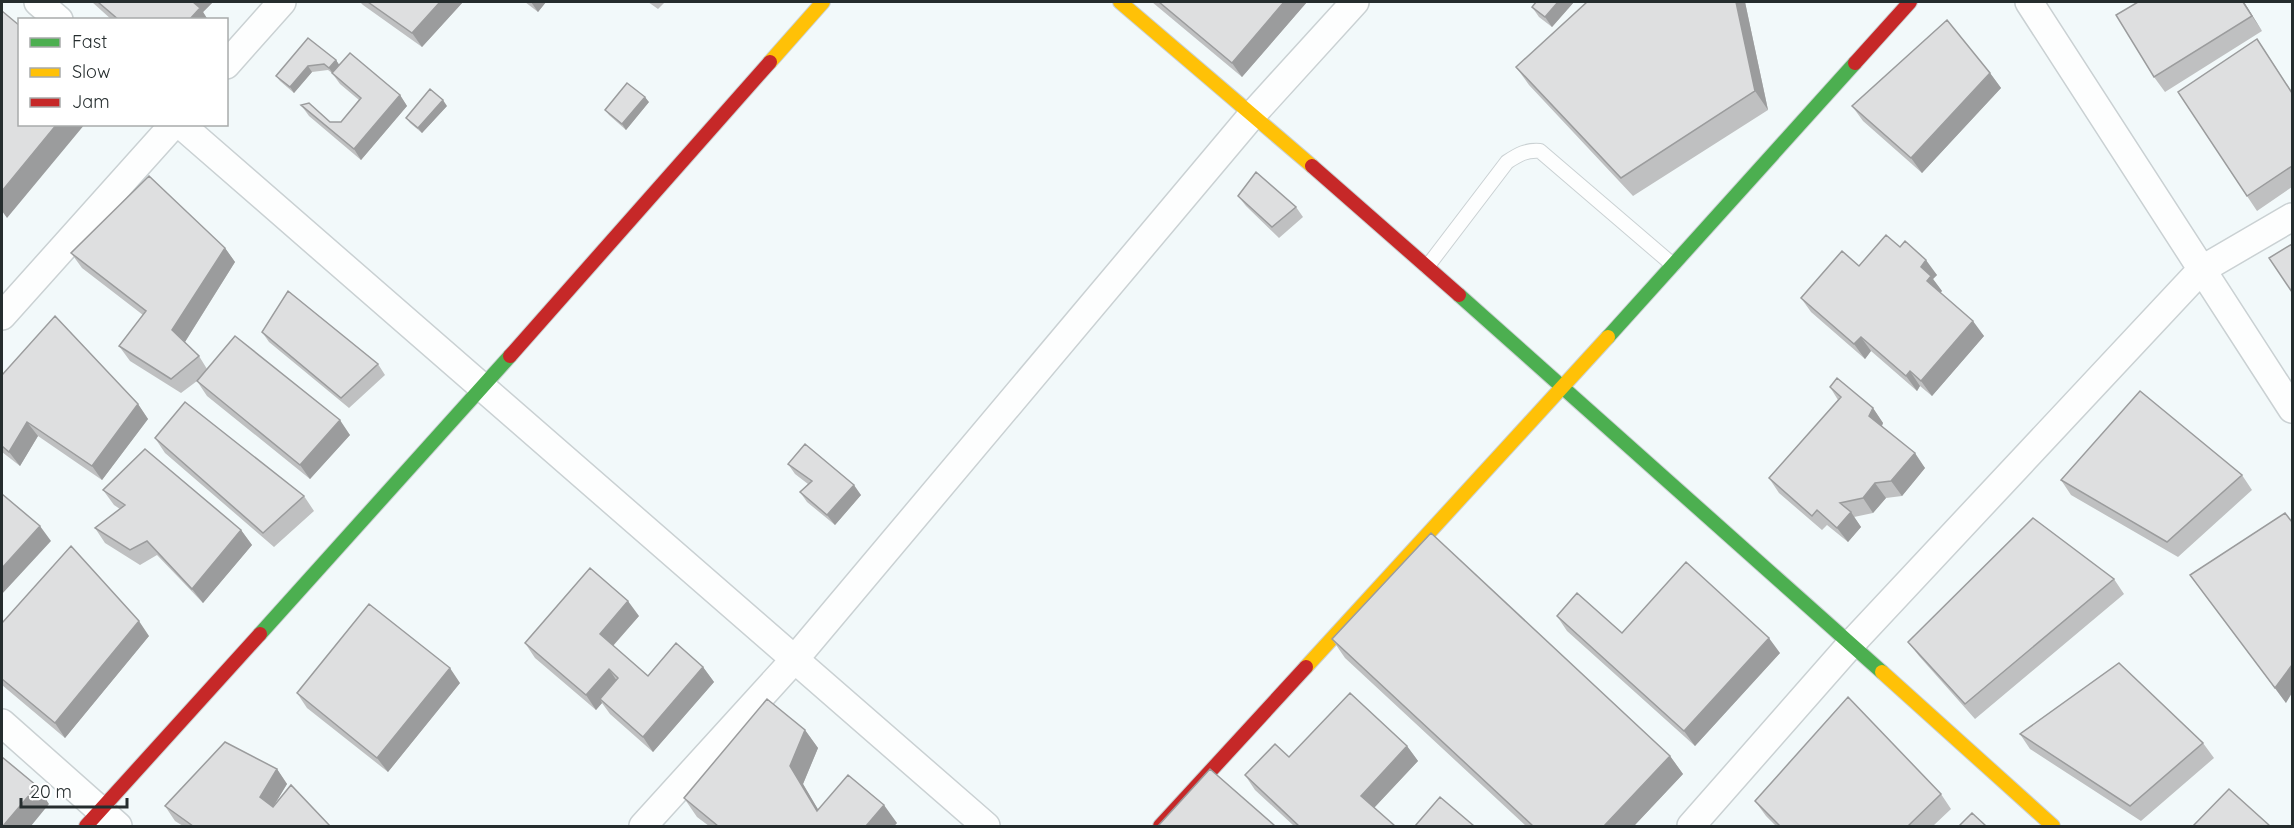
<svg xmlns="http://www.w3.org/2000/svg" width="2294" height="828" font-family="Quicksand,sans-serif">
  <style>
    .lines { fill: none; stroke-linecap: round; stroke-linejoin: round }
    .lane-casing { stroke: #cad1d3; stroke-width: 16 }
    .street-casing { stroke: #cad1d3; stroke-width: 30 }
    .fast-casing { stroke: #cad1d3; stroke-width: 16 }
    .slow-casing { stroke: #cad1d3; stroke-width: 16 }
    .jam-casing { stroke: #cad1d3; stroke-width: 16 }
    .lane { stroke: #fdfefe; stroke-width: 14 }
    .street { stroke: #fdfefe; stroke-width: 27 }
    .fast { stroke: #4caf50; stroke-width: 14 }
    .slow { stroke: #ffc107; stroke-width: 14 }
    .jam { stroke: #c62828; stroke-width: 14 }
    .wall { fill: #bfc0c1 }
    .shaded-wall { fill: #9b9c9d }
    .building { fill: #dedfe0; stroke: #9b9c9d; stroke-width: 1.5 }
  </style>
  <rect width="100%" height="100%" fill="#f2f9fa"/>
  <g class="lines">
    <defs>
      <path id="lane" d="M1427 267 1507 162C1519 154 1526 150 1540 151L1673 265"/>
      <path id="street" d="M38 2 59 20
        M2029 2 2292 409
        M226 65 282 2
        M180 124 986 826
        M2 316 174 124
        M2 723 118 826
        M643 826 794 660 1253 114 1355 2
        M1691 826 1851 644 2201 270 2292 217"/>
      <path id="fast" d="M1459 295 1882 672
        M1608 337 1855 63
        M260 634 510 356"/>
      <path id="slow" d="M1120 2 1312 166
        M770 62 823 2
        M1306 667 1608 337
        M1882 672 2053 826"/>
      <path id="jam" d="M1855 63 1910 2
        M1312 166 1459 295
        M510 356 770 62
        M86 826 260 634
        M1160 826 1306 667"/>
    </defs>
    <use href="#lane" class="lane-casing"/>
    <use href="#street" class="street-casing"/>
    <use href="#fast" class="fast-casing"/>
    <use href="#slow" class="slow-casing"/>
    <use href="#jam" class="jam-casing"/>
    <use href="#lane" class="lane"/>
    <use href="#street" class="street"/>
    <use href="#fast" class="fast"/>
    <use href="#slow" class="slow"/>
    <use href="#jam" class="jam"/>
  </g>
  <path class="wall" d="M92 2H213L203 12 208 20H112Z
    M360 2H463L422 47 363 5Z
    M525 2H546L538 12Z
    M648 2H665L658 9Z
    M1152 2H1307L1242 77Z
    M1536 2H1574L1552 27 1539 17 1532 7Z
    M1745 2 1768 110 1633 196 1529 85 1516 67Z
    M2244 2 2262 31 2165 92 2154 77Z
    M308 38 336 60 339 65 400 95 407 106 361 160 309 116 301 105 330 122H341L359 100 340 84 332 73 328 70 312 72 294 93 280 81 276 76Z
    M2257 39 2292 92V187L2257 211 2247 196Z
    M1990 73 2001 88 1922 173 1863 121 1852 106Z
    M649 102 626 130 609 115 605 110Z
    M447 106 422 133 410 123 406 118Z
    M1238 196 1296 207 1303 217 1279 238 1246 206Z
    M1900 247 1937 275 1933 279 1942 291 1940 293 1984 336 1932 396 1920 386 1917 391 1871 351 1865 359 1811 312 1801 298 1859 266Z
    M225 248 235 262 185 342 199 356 207 369 350 435 310 479 207 396 197 381 181 393 130 361 119 346 143 315 82 268 71 253Z
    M262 332 378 364 385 375 349 408 269 342Z
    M2 375 138 404 148 419 102 480 38 436 20 466 2 452Z
    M1830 387 1873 408 1883 423 1882 426 1925 468 1902 496 1886 498 1873 513 1854 517 1861 527 1848 542 1827 525 1822 530 1779 493 1769 478 1838 400Z
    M155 438 304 496 314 511 274 547 165 453Z
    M788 464 861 495 835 525 807 502 800 492 808 484 795 474Z
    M2242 475 2252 490 2178 557 2071 495 2061 480Z
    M103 490 241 530 252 545 203 603 157 555 140 565 105 543 95 528 120 509 114 505Z
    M2285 513 2286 703 2190 575Z
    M2114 579 2124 594 1975 719 1919 656 1908 642Z
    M639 616 613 646 648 676 703 667 714 682 653 752 610 714 602 703 596 710 535 658 525 643Z
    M1557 616 1622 633 1780 653 1695 746 1567 631Z
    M2 623 149 636 65 738 2 685Z
    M1332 639 1670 756 1683 774 1634 826H1526L1345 658Z
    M460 683 388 772 307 708 297 693Z
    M805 730 818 748 803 784 818 810 897 823 894 826H709L697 817 684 798Z
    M2020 734 2203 743 2214 758 2141 821 2030 749Z
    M1407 746 1418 761 1374 808 1395 826H1294L1255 790 1245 775 1289 757Z
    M277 769 287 784 273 807 330 826H183L175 821 165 806Z
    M1941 794 1951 809 1933 826H1776L1766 816 1755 801Z"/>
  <path class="shaded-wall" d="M192 2H213L203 12 208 20H189Z
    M440 2H463L422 47 412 33Z
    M531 2H546L538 12Z
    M1284 2H1307L1242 77 1232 63Z
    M1558 2H1574L1552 27 1545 17Z
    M1736 2H1745L1768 110 1755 91Z
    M2243 2H2244L2262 31 2252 16Z
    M336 60 340 66 333 74 329 68Z
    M308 66 312 72 294 93 290 87Z
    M1990 73 2001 88 1922 173 1911 158Z
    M400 95 407 106 361 160 354 149Z
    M645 97 649 102 626 130 622 124Z
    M443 100 447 106 422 133 418 128Z
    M57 124H85L7 218 2 211V191Z
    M225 248 235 262 183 345 172 330Z
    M1926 260 1937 275 1933 279 1942 291 1937 296 1927 281 1921 267Z
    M1973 321 1984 336 1932 396 1921 381Z
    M1861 337 1871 351 1865 359 1854 344Z
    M1910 371 1920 386 1917 391 1906 376Z
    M138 404 148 419 102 480 92 466Z
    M1873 408 1883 423 1880 430 1869 416Z
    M340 420 350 435 310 479 300 465Z
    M27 422 38 436 20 466 9 452Z
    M1915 453 1925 468 1902 496 1891 481Z
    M1875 483 1886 498 1873 513 1863 498Z
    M854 485 861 495 835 525 827 515Z
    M1851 512 1861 527 1848 542 1837 528Z
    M40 526 51 541 2 594V568Z
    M241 530 252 545 203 603 192 589Z
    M628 601 639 616 610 649 600 634Z
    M139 621 149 636 65 738 55 723Z
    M1769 638 1780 653 1695 746 1684 731Z
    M2292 665V693L2286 703 2275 688Z
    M703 667 714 682 653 752 643 737Z
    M450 668 460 683 388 772 377 758Z
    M609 669 619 684 600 699 602 703 596 710 586 695Z
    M805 730 818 748 803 784 828 826 817 811 790 766Z
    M1407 746 1418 761 1372 810 1361 796Z
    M1670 756 1683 774 1634 826H1604Z
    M277 769 287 784 270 812 260 797Z
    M37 786 49 804 31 826H3Z
    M884 805 897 823 894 826H866Z"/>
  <path class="building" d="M98 2H193L200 8 189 20H119Z
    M368 2H440L412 33Z
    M1159 2H1284L1232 63Z
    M1536 2H1558L1545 17 1532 7Z
    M1587 2H1736L1755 91 1621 178 1516 67Z
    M2138 2H2243L2252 16 2154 77 2116 15Z
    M2 11 20 26V124H57L2 191Z
    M1947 20 1990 73 1911 158 1852 106Z
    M308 38 336 60 329 68 324 64 308 66 290 87 276 76Z
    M2257 39 2292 93V166L2247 196 2178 92Z
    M350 53 400 95 354 149 301 105 309 103 330 122H341L361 98 332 73Z
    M627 83 645 97 622 124 605 110Z
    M430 89 443 100 418 128 406 118Z
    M1256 172 1296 207 1272 227 1238 196Z
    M149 176 225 248 172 330 199 356 171 379 119 346 146 311 71 253Z
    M1886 235 1900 247 1905 241 1926 260 1921 267 1931 276 1927 281 1973 321 1921 381 1910 371 1906 376 1861 337 1854 344 1801 298 1842 251 1859 266Z
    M2292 244V292L2269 258Z
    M288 291 378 364 341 398 262 332Z
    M55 316 138 404 92 466 27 422 9 452 2 446V375Z
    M235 336 340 420 300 465 197 381Z
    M1837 378 1873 408 1869 416 1915 453 1891 481 1875 483 1863 498 1840 503 1851 512 1837 528 1817 510 1812 516 1769 478 1841 397 1830 387Z
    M2140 391 2242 475 2167 542 2061 480Z
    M185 402 304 496 263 533 155 438Z
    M805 444 854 485 827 515 800 492 812 481 788 464Z
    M145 449 241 530 192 589 147 541 130 550 95 528 125 505 103 490Z
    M2 494 40 526 2 568Z
    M2285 513 2292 522V665L2275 688 2190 575Z
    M2033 518 2114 579 1965 704 1908 642Z
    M1431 533 1670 756 1604 826H1533L1332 639Z
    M71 546 139 621 55 723 2 679V623Z
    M1686 562 1769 638 1684 731 1557 616 1577 593 1622 633Z
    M590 568 628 601 600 634 648 676 676 643 703 667 643 737 600 699 618 678 609 669 586 695 525 643Z
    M369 604 450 668 377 758 297 693Z
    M2119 663 2203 743 2130 806 2020 734Z
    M1350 693 1407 746 1361 796 1395 826H1299L1245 775 1275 744 1289 757Z
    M1848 697 1941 794 1908 826H1780L1755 801Z
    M767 699 805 730 790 766 817 811 848 775 884 805 866 826H718L684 798Z
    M225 742 277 769 260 797 273 807 291 785 330 826H193L165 806Z
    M2 757 37 786 3 826H2Z
    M1210 769 1275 826H1158Z
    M2229 789 2270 826H2193Z
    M1440 797 1474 826H1415Z
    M1972 813 1986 826H1959Z"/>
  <rect width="2294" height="828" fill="none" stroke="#252d2e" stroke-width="6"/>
  <rect x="18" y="18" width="210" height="108" fill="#ffffff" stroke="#a8abab" stroke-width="1.5"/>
  <rect x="30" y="38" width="30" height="9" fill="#4caf50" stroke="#a8abab" stroke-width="1.5"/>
  <text x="72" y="48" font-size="18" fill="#252d2e">Fast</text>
  <rect x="30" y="68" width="30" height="9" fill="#ffc107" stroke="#a8abab" stroke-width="1.5"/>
  <text x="72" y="78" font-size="18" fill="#252d2e">Slow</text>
  <rect x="30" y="98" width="30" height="9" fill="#c62828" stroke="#a8abab" stroke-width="1.5"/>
  <text x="72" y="108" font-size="18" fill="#252d2e">Jam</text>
  <path d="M21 798v9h106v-9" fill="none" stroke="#252d2e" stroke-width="3"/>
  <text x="30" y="798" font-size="18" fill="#252d2e" stroke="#ffffff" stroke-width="4.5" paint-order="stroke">20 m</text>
</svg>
